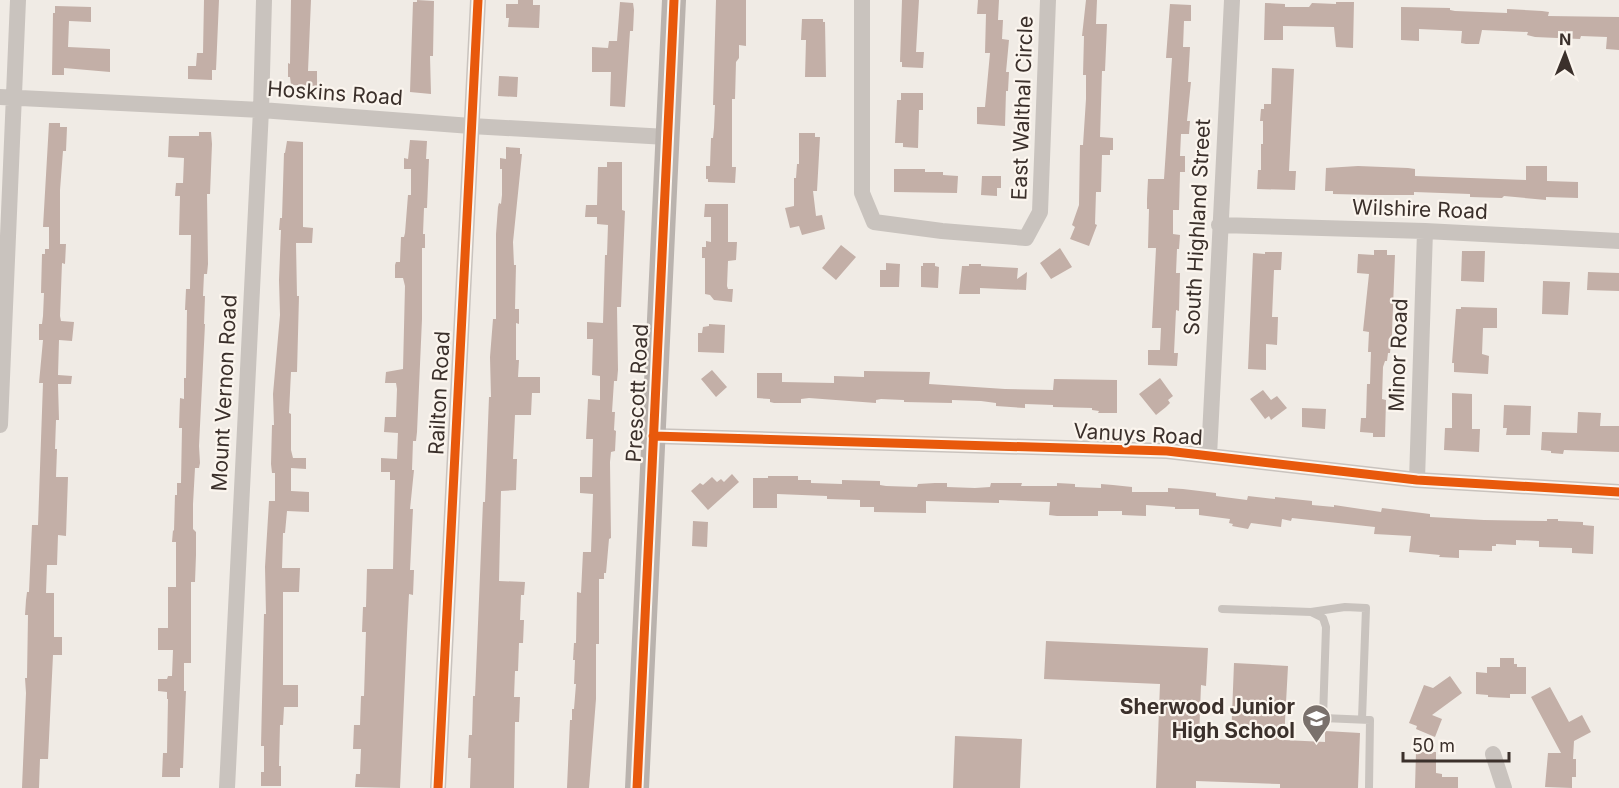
<svg xmlns="http://www.w3.org/2000/svg" width="1619" height="788" font-family="Inter,sans-serif">
  <style>
    .building { fill: #c3afa7 }
    .lines { fill: none; stroke-linecap: round; stroke-linejoin: round }
    .lane { stroke: #c9c3be; stroke-width: 8 }
    .street { stroke: #c9c3be; stroke-width: 16 }
    .secondary { stroke: #bab3ae; stroke-width: 24 }
    .cycleway-casing { stroke: #fbf5ee; stroke-width: 13 }
    .cycleway { stroke: #e8590c; stroke-width: 9 }
    .labels { text-anchor: middle; dominant-baseline: central; stroke-width: 4.5; stroke-linejoin: round; paint-order: stroke }
    .street-label { font-size: 21px; fill: #3b302b; stroke: #fbf5ee }
    .poi-label { font-size: 21px; font-weight: bold; fill: #3b302b; stroke: #fbf5ee; text-anchor: end }
  </style>
  <rect width="100%" height="100%" fill="#f0ebe5"/>
  <path class="building" d="M204 0H219L216 70H212V80L188 79V66H196L197 53H203Z
    M291 0H311L308 71H317V86L291 85 290 77H288V63L290 64Z
    M417 0 434 1 433 56H430L431 94 410 92 413 2H417Z
    M518 0H533V5H540L539 28 508 27 509 18H506V4H518Z
    M716 0H746V46L739 45V58L736 62 735 99H732V167H736L735 183 708 182V179H706V166H710L711 138H713L714 128 715 105H713Z
    M902 0H919L916 52H924L923 68 902 67V62H900Z
    M978 0H999L998 20H1003L1002 39 1009 40 1006 72H1009L1008 91H1006L1005 126 977 124V107H985L990 53H985L986 14H977Z
    M1086 0H1097L1096 24H1107L1105 71H1102L1100 137 1113 138V150H1110V155H1102L1101 192H1096L1095 224 1097 225 1089 246 1070 239 1075 227 1072 225 1079 205 1080 145H1083L1086 99V75H1083L1084 36H1082Z
    M620 2 633 3 634 10 633 31H630L625 107 610 106 611 72H592V47L608 48 609 41H617Z
    M1336 2H1354L1353 48 1336 47 1334 27 1283 26V40H1264L1265 3 1285 4V7H1309L1312 3 1336 4Z
    M1170 4 1191 5V21H1184L1183 47H1190L1188 82H1191L1187 121H1190L1189 134H1181L1180 156H1185V172H1180L1179 210H1173V234L1180 235 1179 249H1177L1176 273H1180L1179 311 1176 310 1174 353H1178L1177 366 1148 365V350H1160L1161 328H1152L1156 248H1148L1149 209H1147V199L1148 179H1164L1172 58H1166Z
    M55 6 91 7V22L69 21 68 47 110 49V72L64 68V75H52L53 13H55Z
    M1401 7 1450 8V10L1455 11 1507 13V9L1542 11 1549 12 1548 16 1619 17V50L1606 49 1607 37 1581 36 1580 39 1535 37 1527 35 1528 32 1482 30 1479 44H1466L1461 43 1462 31 1419 29V41L1401 40Z
    M802 19H823V22H825L826 77H805L806 40H801Z
    M1272 68 1294 69 1289 171H1296L1295 190 1257 189 1258 170H1261V144H1263V121H1260L1261 109H1264V104H1271Z
    M499 76 518 77 517 97 498 96Z
    M901 93H923V110H919L918 148 903 147V143H895L897 100H901Z
    M49 123H60V127H67L66 151H63L60 190V244H66L65 264 62 263 60 316 61 321 74 322 72 341 59 340 58 375 72 376 71 384H58L59 420H56L55 449H57L56 477H68L66 536 58 535 57 565H47L46 593H54V637H62V655H53L48 759H40L39 788H22L26 693 25 678H27L28 615H25L26 600 27 592H29L32 525H38L43 383H39L43 340H39V324H42L43 316 44 293H41L42 254H45V249H49V227H43Z
    M199 132H211L212 144 210 194H207L208 264 207 274H204L203 296H205L204 324H205L199 446 200 463 199 468H195L193 504V529L196 532V555L195 582H191V663H184V691H186L183 768H180V777H162L163 753H167L168 699H167V692L158 691V679H167L168 676H172L173 650H158V628H168V587H176V542H172L173 530 174 531 175 495H177V483H181L182 428H179L180 398 184 399V378H186L187 310H185L186 289H190L191 235H179L180 196H175L176 183H183L184 158 168 157 169 136H199Z
    M799 133H815V137H820L817 191H813L816 216 822 215 825 229 802 235 799 226 790 228 785 208 794 206V178H796L797 164H799Z
    M410 140 427 141 426 159H429L427 208H424L423 234H425V248H422V319L417 432 416 441H413L412 470H414L410 509H413L410 570H414L413 595 409 594 407 633 400 788 355 787 356 774H360L361 749H353L354 725H360L361 696H364L366 632H362L363 607H366L367 569H393L395 480H390V472H381V458L397 459 398 433 384 432 385 417H396L397 389 396 383H385L386 372 403 369 405 286 403 278H395V265L396 262H400L401 237H404L405 233 408 195H411V169H404V158L408 159Z
    M287 141 303 142V227L313 228 312 243H296L297 296H299L297 372H291L289 413 291 414V450L293 458H306V469L291 468V491L309 492V512L287 511 285 533H283L282 568H300L299 592H283V685H298V707H284L283 725H280L279 766H281V786H261V772H264V746H261L264 614H266L265 567 269 501H275V473H272L271 464 272 425H274L273 394 280 315 279 280 281 230H279L280 218H282L284 153H285Z
    M506 147 520 148V154H522L513 242 514 265H516L515 309H519V324L516 323V360H519L518 377H540V393H532L531 415H515L513 459H517L516 490 501 491 499 581 525 582 524 595H521L520 620H524L523 643H519L518 671H515L514 697H520L519 722H515L514 788H470L471 758H468L469 735H472L473 696H475L483 502H485L489 397H491L490 357 493 319H496V234L498 207 499 203 501 204 502 195V169H500V158L506 159Z
    M607 162H622V210L625 211 621 307H617L618 370 617 381H614L612 412H615L614 430 616 431 615 451 611 452 610 462 611 538 609 539 606 573H604V579H599V644H596V699L589 788H567L570 720H572V709H574L576 684H574L575 660H573L574 643H576L577 592 581 593 583 552H591L593 494 580 493V477H592L593 439H586L588 399 600 400V376L592 375 593 339H587V322L603 323 605 255H607L608 225 597 224V217H585L586 205H597L598 167H607Z
    M1358 166 1408 168 1415 169V176L1526 180V166H1547V181L1578 182V198L1546 197V200L1504 196 1502 198 1470 197V194L1414 192V195H1374L1333 194V191H1325L1326 168Z
    M894 169H925V172H943V175L958 176 957 193 894 192Z
    M982 176H1001V188H997V196L981 195Z
    M705 204H728V242H737L736 260 728 261 727 286 728 289H733L732 302 714 300 710 295 705 294V258H702V247H706V241L711 242V217H704Z
    M841 245 856 257 836 280 822 268Z
    M1060 248 1072 267 1051 279 1040 263Z
    M1374 250H1387V255H1395L1392 333 1390 353H1388L1387 361H1385L1383 367 1382 399 1386 400 1385 437H1373V433L1360 432 1361 418H1366L1367 384H1370L1371 352H1368L1369 332 1363 331 1369 274 1357 273 1358 254 1374 255Z
    M1462 251H1485L1484 282 1461 281Z
    M1265 252H1282L1281 270H1274L1272 317H1278L1277 345 1266 344V370L1248 369 1253 253 1265 254Z
    M886 263 900 264 899 287H880V270H886Z
    M923 263H935V266L939 267 938 288 921 287V266H923Z
    M969 264H981V266L1018 268 1017 279 1027 272 1026 290 980 288V294H959L962 266H969Z
    M1588 272 1619 273V291L1587 290Z
    M1543 281 1570 282 1568 315 1542 314Z
    M1461 307 1497 308V328H1483L1482 354 1489 356 1488 374 1454 372V363H1452L1456 309H1461Z
    M709 324 725 325 724 353 698 352V333H702L703 327 709 326Z
    M712 370 727 387 716 397 701 379Z
    M864 371 930 372 929 384 1005 389 1053 390 1054 379 1117 380V413H1098L1099 411 1092 410V408L1053 407V405L1025 404V408L996 406V403L981 401 952 400V403L904 402V400L881 399 876 400V403L809 398 801 399V403H774L770 402V399L757 398V373H782V382L834 383V376L864 377Z
    M1160 378 1173 396 1168 400 1170 403 1166 407 1156 415 1139 394Z
    M1263 390 1271 400 1277 396 1287 408 1271 420 1269 416 1265 419 1250 399Z
    M1452 393 1472 394V429H1480L1479 452 1444 450 1445 428H1452Z
    M1504 405 1531 406 1530 435H1506L1507 428H1503Z
    M1302 408 1326 409 1325 429 1302 427Z
    M1578 412 1601 413 1600 426H1619V452L1564 450 1563 454 1551 453V451L1541 450 1542 432 1577 433Z
    M732 474 739 482 708 510 691 491 700 483 703 485 712 477 717 482 721 479 724 482Z
    M768 476H798V480H811V483L842 484V480L880 481V485L886 486 917 487 918 484 935 483H947V487L975 488 990 487 991 483H1022L1021 486H1057V483L1075 484V487L1101 488V484L1113 485 1132 487V492H1168V488L1183 489 1216 493V496L1247 500 1248 496 1275 499V497L1312 501V505L1334 507V505L1381 512 1382 508 1430 514V517L1484 520 1547 521V519H1558V521L1583 522V525L1594 526 1593 554 1572 553V548L1539 547V541L1516 540V545L1496 544V546H1492V551L1459 550V558L1439 557 1440 555 1409 552 1411 536 1374 534 1375 527 1292 518 1291 521 1282 519 1281 527 1251 523 1248 529 1232 526 1233 524 1229 523 1230 519 1199 515V509H1175V507L1146 505V516L1122 515V511H1098V516H1057L1049 515 1050 502 999 500V503L926 501V513L874 512V507H860V500L827 499V496L777 494V508H753V478H768Z
    M693 521 708 522 707 547 692 546Z
    M1046 641 1208 648 1206 686 1201 685 1199 738 1231 740 1234 663 1288 666 1284 740 1325 742V731L1360 733 1358 788H1280V784L1196 781V788H1156L1160 684 1044 679Z
    M1500 658H1514V664H1517V667H1526V694H1510V698L1488 697V695L1476 694V672L1487 673V667H1500Z
    M1450 676 1462 693 1432 715 1442 719 1435 737 1416 729 1417 726 1409 723 1424 685 1433 688Z
    M1550 687 1569 722 1582 715 1591 732 1574 741 1573 759H1576V777H1572V788L1545 787 1548 753H1561L1531 697Z
    M955 736 1022 739 1020 788H953Z
    M1416 752H1436V773L1442 774V777H1458V788H1415Z"/>
  <g class="lines">
    <path class="lane" d="M1222 609 1311 612 1323 618 1326 627 1323 718 1370 720 1369 788
      M1311 612 1345 607 1366 608 1362 719"/>
    <path class="street" d="M862 0V193L874 222 942 231 1026 238 1040 212 1048 0
      M0 97 261 110 471 126 667 137
      M1219 225 1425 231 1619 241
      M0 425 18 0
      M653 436 1167 451 1417 480 1619 492
      M1209 456 1232 0
      M1417 480 1425 231
      M1493 754 1504 788
      M227 788 261 110 264 0
      M438 788 478 0"/>
    <path class="secondary" d="M637 788 674 0"/>
    <defs>
      <path id="cycleway" d="M653 436 1167 451 1417 480 1619 492
        M438 788 478 0
        M637 788 674 0"/>
    </defs>
    <use href="#cycleway" class="cycleway-casing"/>
    <use href="#cycleway" class="cycleway"/>
  </g>
  <defs>
    <symbol id="school-pin" viewBox="-11 -11 22 30"><path d="M0 17L-7.5 6A9.5 9.5 0 1 1 7.5 6Z" fill="#7a716c" stroke="#fbf5ee"/><path d="M0-5L7-2L0 1L-7-2ZM-4 1L0 2.5L4 1V4Q0 6-4 4Z" fill="#fff"/></symbol>
  </defs>
  <g fill-rule="evenodd">
    <use href="#school-pin" x="1300" y="702" width="33" height="45"/>
  </g>
  <g class="labels">
    <g class="street-label">
      <text transform="translate(335 93) rotate(4)">Hoskins Road</text>
      <text transform="translate(1022 108) rotate(-88)">East Walthal Circle</text>
      <text transform="translate(1420 209) rotate(2)">Wilshire Road</text>
      <text transform="translate(1197 227) rotate(-87)">South Highland Street</text>
      <text transform="translate(1398 355) rotate(-88)">Minor Road</text>
      <text transform="translate(224 393) rotate(-87)">Mount Vernon Road</text>
      <text transform="translate(439 393) rotate(-87)">Railton Road</text>
      <text transform="translate(637 393) rotate(-87)">Prescott Road</text>
      <text transform="translate(1138 434) rotate(3)">Vanuys Road</text>
    </g>
    <g class="poi-label">
      <text x="1295" y="706">Sherwood Junior<tspan x="1295" dy="24">High School</tspan></text>
    </g>
  </g>
  <g transform="translate(1565 54) rotate(1)" stroke="#fbf5ee" stroke-width="4.5" paint-order="stroke">
  <path d="M0-4.5L10 22L0 15L-10 22Z" fill="#3b302b"/>
  <text y="-9" font-size="16" font-weight="bold" text-anchor="middle" fill="#3b302b">N</text>
  </g>
  <path d="M1403 752v9h106v-9" fill="none" stroke="#3b302b" stroke-width="3"/>
  <text x="1412" y="752" font-size="18" fill="#3b302b" stroke="#fbf5ee" stroke-width="4.5" paint-order="stroke">50 m</text>
</svg>
